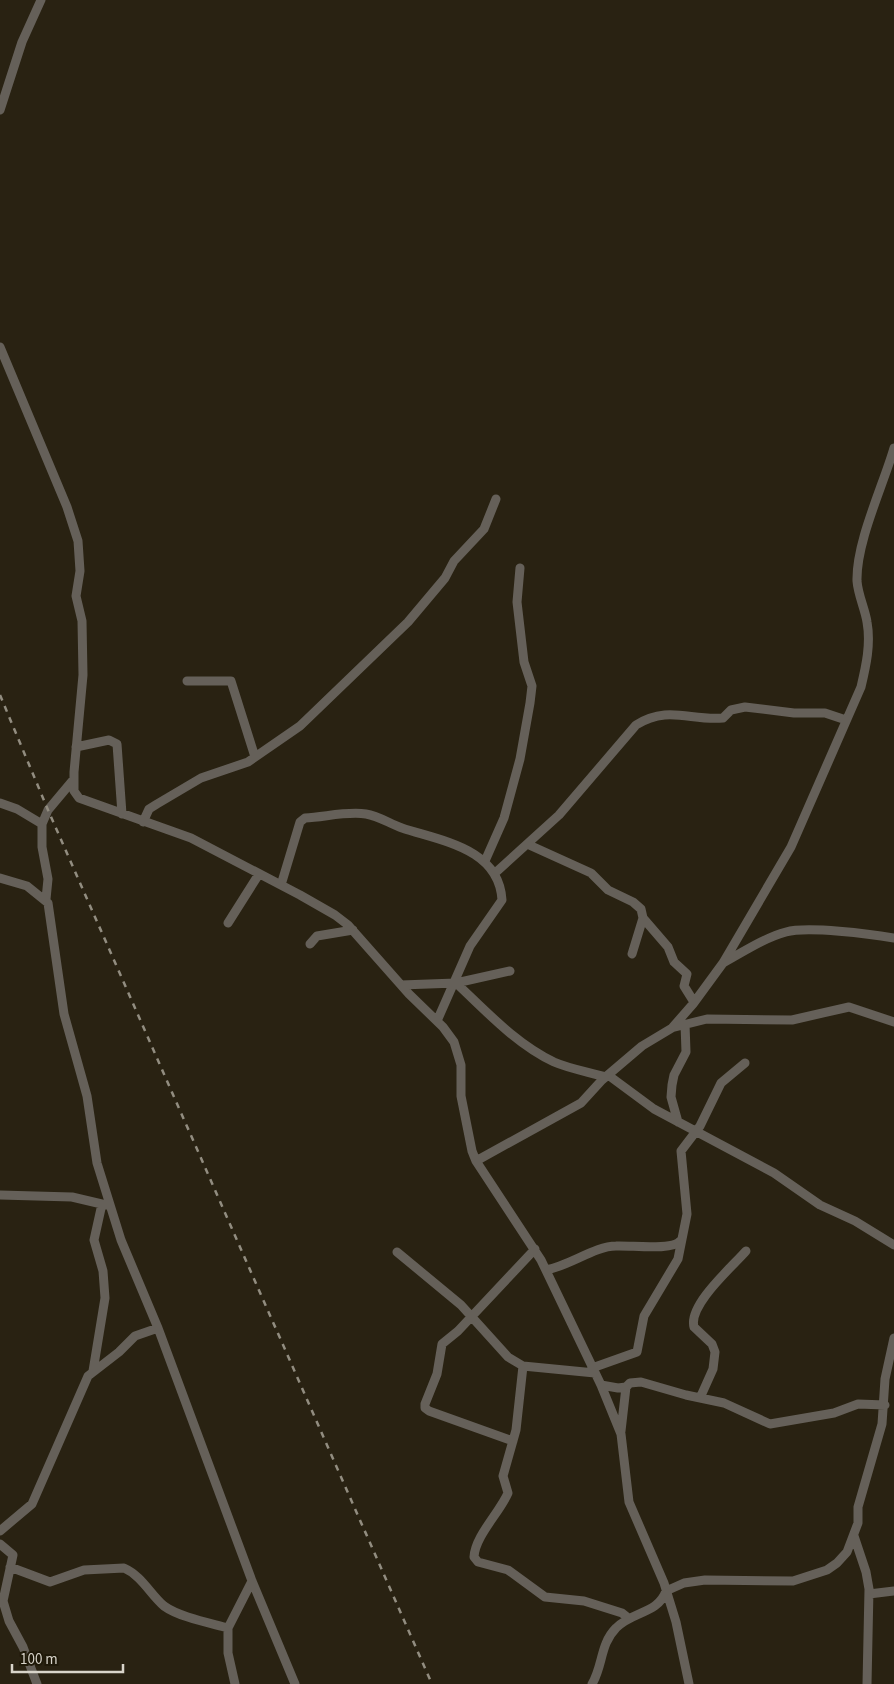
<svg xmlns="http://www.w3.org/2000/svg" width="894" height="1684" font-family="'Source Sans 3',sans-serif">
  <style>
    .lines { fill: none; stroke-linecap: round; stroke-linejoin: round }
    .minor { stroke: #656059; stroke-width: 9 }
    .rail { stroke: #928d80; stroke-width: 2.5; stroke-dasharray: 6 6; stroke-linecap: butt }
  </style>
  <rect width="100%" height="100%" fill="#292212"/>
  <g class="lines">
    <path class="minor" d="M0 110 22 42 41 0
      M0 347 67 507 78 541 80 571 76 596 82 621 83 675 74 772V791L79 798 191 838 300 895 335 915 348 925 409 994 443 1027 454 1042 461 1065V1096L472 1151 476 1161 541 1260 601 1385 621 1434 629 1502 664 1583 676 1622 689 1684
      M187 681H231L255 757
      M76 747 109 740 117 744 122 814
      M0 803 17 809 42 824
      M143 822 149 809 157 804 201 778 248 762 300 726 408 622 445 578 454 561 484 529 496 499
      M527 844 591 873 608 890 633 902 641 909 643 918 632 954
      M485 861 504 818 520 759 530 703 532 686 524 662 517 602 520 568
      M494 874 559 815 636 725C668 705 690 721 723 718L731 710 745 707 794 713H825L846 720
      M0 878 27 886 48 903 64 1014 87 1096 97 1163 121 1240 158 1328 252 1581 295 1684
      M281 885 300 822 305 818C325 817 347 811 366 814 379 816 390 824 402 828 441 841 499 848 502 900L470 946 437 1021
      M46 899 48 879 42 847V824L48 810 74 779
      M643 918 668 947 674 962 687 974 684 986 694 1002
      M228 923 259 874
      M310 944 317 936 353 930
      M723 963C743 952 764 938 786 932 807 926 871 934 894 938
      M456 983 510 971
      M401 985 456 983C486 1011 516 1044 554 1062 570 1069 589 1072 606 1077
      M675 1027 707 1019 792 1020 849 1007 894 1022
      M608 1075 654 1109 774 1173 820 1205 855 1221 894 1245
      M678 1122 671 1097 672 1085 674 1075 686 1052 685 1024
      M476 1161 581 1103 602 1080 642 1046 672 1028 693 1004 723 963 791 847 861 687C866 666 871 644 867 622 865 609 858 595 857 581 856 542 883 486 894 448
      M0 1195 72 1197 106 1205
      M397 1252 461 1305 508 1357 523 1366 595 1373
      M546 1270C569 1266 595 1246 616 1246 630 1245 672 1251 680 1241
      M523 1366 516 1430 503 1476 508 1493C500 1512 475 1536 474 1557L478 1562 508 1570 545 1597 584 1601 622 1613 627 1617
      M592 1368 637 1352 644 1316 678 1259 687 1214 681 1151 700 1126 721 1083 745 1063
      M93 1371 105 1298 103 1271 94 1240 102 1204
      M601 1385 618 1388 626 1387 630 1383 641 1382 686 1395 724 1403 770 1424 834 1413 858 1404 885 1405
      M700 1398 713 1369 715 1352 712 1344 694 1327C688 1305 732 1267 746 1251
      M621 1431 626 1387
      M513 1441 429 1411 425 1408V1404L437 1374 442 1344 458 1331 535 1249
      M0 1531 32 1504 88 1376 119 1352 135 1336 158 1328
      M854 1536 866 1572 869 1589 867 1684
      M0 1544 13 1555 3 1601 9 1621 23 1647 37 1684
      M10 1567 50 1582 84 1570 124 1568C142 1576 150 1594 164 1606 179 1617 210 1623 228 1628
      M869 1594 894 1591
      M235 1684 228 1653V1628L252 1581
      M592 1684C603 1666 600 1644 616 1628 632 1611 658 1614 666 1591L684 1583 705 1580 793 1581 827 1570 837 1563 847 1552 858 1523V1507L882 1424 885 1379 894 1338"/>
    <path class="rail" d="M0 695 48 810 432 1684"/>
  </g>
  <path d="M12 1664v8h111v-8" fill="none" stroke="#d8d4ca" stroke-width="2.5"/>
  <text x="20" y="1664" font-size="15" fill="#d8d4ca" stroke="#1f1909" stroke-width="4" paint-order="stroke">100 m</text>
</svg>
